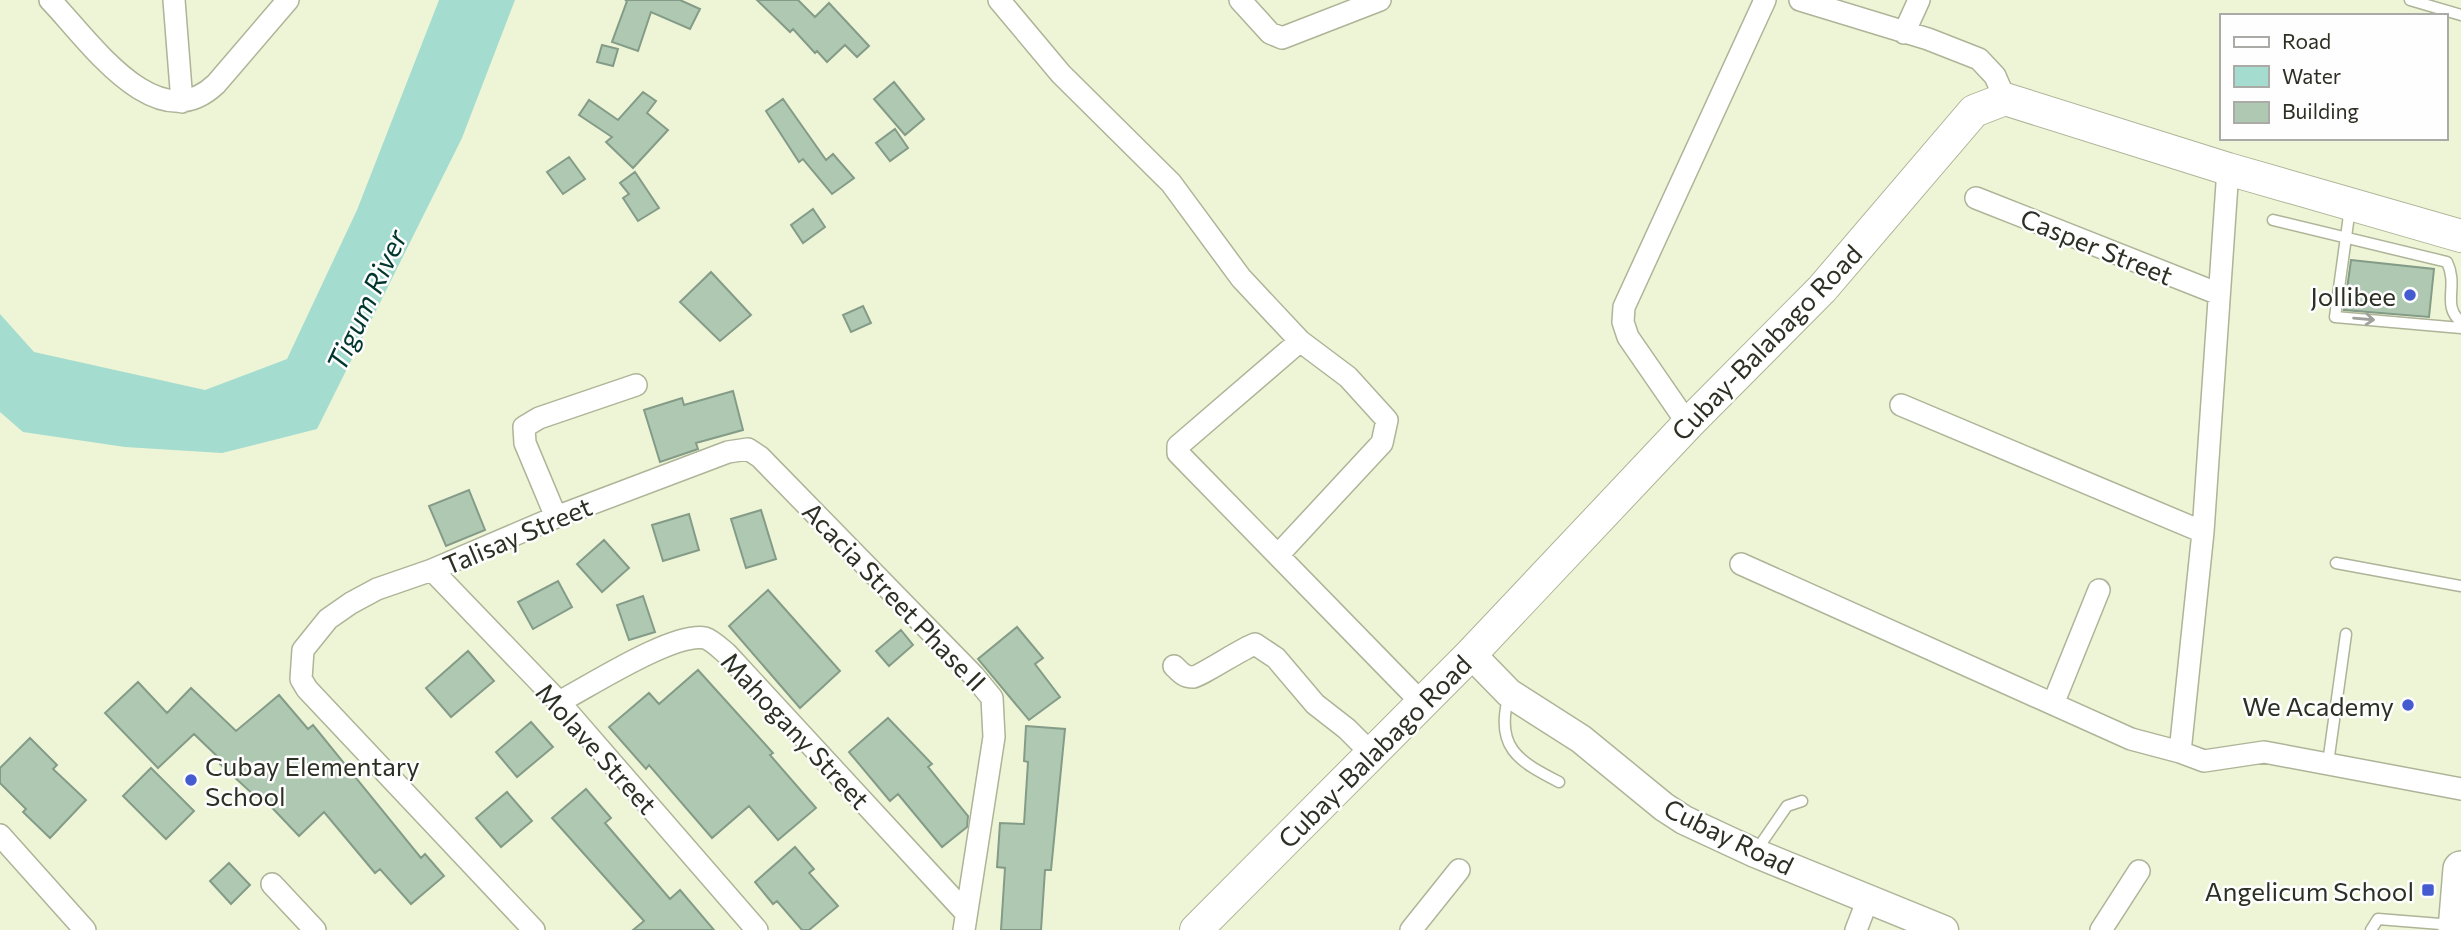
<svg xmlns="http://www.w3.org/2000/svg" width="2461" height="930" font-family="Commissioner,sans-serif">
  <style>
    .water { fill: #a4dccf }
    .building { fill: #afc8b2; stroke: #849c87; stroke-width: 2 }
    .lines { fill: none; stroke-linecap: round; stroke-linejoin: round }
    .service-casing { stroke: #adb497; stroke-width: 13 }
    .minor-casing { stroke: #adb497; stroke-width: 24 }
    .tertiary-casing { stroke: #adb497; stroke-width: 31 }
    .secondary-casing { stroke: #adb497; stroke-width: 34 }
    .primary-casing { stroke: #adb497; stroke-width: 38 }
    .service { stroke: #fff; stroke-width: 10 }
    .minor { stroke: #fff; stroke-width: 21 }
    .tertiary { stroke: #fff; stroke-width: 28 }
    .secondary { stroke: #fff; stroke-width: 32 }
    .primary { stroke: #fff; stroke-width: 35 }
    .oneway { stroke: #a0a19c }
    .poi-dot { fill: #455cd0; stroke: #fefefe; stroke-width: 2.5 }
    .labels { text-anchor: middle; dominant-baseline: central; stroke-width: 5; stroke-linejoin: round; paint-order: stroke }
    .street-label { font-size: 26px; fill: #2c2f23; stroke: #fefefe }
    .poi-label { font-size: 26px; fill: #2c2f23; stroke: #fefefe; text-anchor: end }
    .water-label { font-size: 28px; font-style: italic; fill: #01362e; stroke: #fefefe }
  </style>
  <rect width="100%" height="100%" fill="#eef5d7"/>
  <path class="water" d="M439 0H515L462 138 317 429 222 453 125 447 23 432 0 412V314L34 352 205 390 287 359 357 210Z"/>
  <path class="building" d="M625 0H680L700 9 690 29 651 12 638 51 612 42 627 1Z
    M757 0H798L815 17 829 3 869 46 857 57 845 45 827 62 817 51 815 53 793 29 790 32Z
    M602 45 618 49 613 66 597 62Z
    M894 82 924 119 905 135 874 99Z
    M643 92 656 101 647 113 668 130 633 168 606 142 612 137 579 115 589 100 618 120Z
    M783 99 826 160 833 154 854 178 832 194 803 159 799 162 766 111Z
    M895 129 908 148 890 161 876 143Z
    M569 157 585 179 563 194 547 172Z
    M635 172 659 208 638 221 623 198 629 194 620 183Z
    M813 209 825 227 803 243 791 225Z
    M2351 260 2434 269 2429 317 2344 310Z
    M711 272 751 315 720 341 680 302Z
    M863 306 871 323 851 332 843 315Z
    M733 391 743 430 696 443 698 449 660 462 644 410 682 398 684 405Z
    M469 490 485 530 446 546 429 506Z
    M761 510 776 559 746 568 731 519Z
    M689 514 699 550 663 561 652 525Z
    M604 540 629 568 602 592 577 564Z
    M558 581 572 607 533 629 518 602Z
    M768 590 840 671 800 708 729 626Z
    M643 596 655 632 629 640 617 605Z
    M1017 627 1043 658 1035 664 1060 697 1029 720 978 659Z
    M901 630 913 645 889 666 876 651Z
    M468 651 494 681 451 717 426 688Z
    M698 670 773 753 770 755 816 808 778 840 749 806 712 838 649 765 646 769 609 727 649 693 659 704Z
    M138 682 167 713 191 688 236 731 279 695 308 729 313 725 421 858 425 854 444 876 411 904 380 869 375 873 324 812 299 836 259 794 256 797 220 764 222 761 194 734 158 768 105 713Z
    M888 718 932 764 928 767 968 816 967 827 942 847 898 794 890 801 849 752Z
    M531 722 553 747 517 777 496 752Z
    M1026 726 1065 729 1051 870H1045L1041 930H1001L1005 868 997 867 1000 823 1024 824 1028 762 1024 761Z
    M30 738 57 765 53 769 86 800 50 838 23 812 26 809 0 783V768Z
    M151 768 194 811 166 839 123 796Z
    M586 789 611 818 605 823 670 899 680 890 714 930H633L644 921 552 818Z
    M507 792 532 821 501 847 476 818Z
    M795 847 814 869 809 873 838 906 809 930H802L777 901 773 904 755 882Z
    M229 863 250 885 231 904 210 881Z"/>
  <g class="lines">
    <defs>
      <path id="service" d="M2410 0 2461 15
        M2350 208 2335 317 2461 328
        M2273 220 2447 262C2459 287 2441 305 2461 322
        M2336 563 2461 586
        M1509 695C1494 747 1518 761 1559 782
        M2328 763 2346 634
        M1756 851 1787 806 1802 801
        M2371 930 2378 919 2453 925"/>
      <path id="minor" d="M50 0C89 40 156 141 216 84L288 0
        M174 0 182 102
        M999 0 1061 74 1171 183 1241 278 1300 341 1348 377 1387 420 1382 443 1279 554
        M1240 0 1270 33 1282 38 1380 0
        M1800 0 1928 39 1979 59 1995 76 2005 99
        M1904 33 1919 0
        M2228 169 2203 532 2180 752 2204 761 2264 752 2461 789
        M1976 198 2219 294
        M1300 341 1178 446V453L1421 702
        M1901 405 2203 532
        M1688 424 1628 337 1623 322 1624 307 1765 0
        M556 517 525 443 524 427 539 418 636 385
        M1741 564 2131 739 2180 752
        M432 570 559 702 757 930
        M1174 666C1180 672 1184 677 1193 677 1201 676 1241 649 1255 644L1276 658 1315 704 1347 729 1373 755
        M559 702C590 686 673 632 705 638 712 640 721 649 727 654L966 913
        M2053 704 2099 590
        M0 835 85 930
        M272 884 315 930
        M534 930 307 689 301 679 303 650 328 619 351 603 377 589 432 570 556 517 728 452 748 449 760 457 974 676 992 698 994 737 964 930
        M1411 930 1459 870
        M1856 930 1868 899
        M2101 930 2139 871"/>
      <path id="tertiary" d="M1471 654 1509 693 1581 739 1664 807 1684 820 1755 853 1944 930"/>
      <path id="secondary" d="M1196 930 1471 654 1688 424 1822 289 1974 111 2005 99 2228 169 2461 236"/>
      <path id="primary" d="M2456 930 2461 869"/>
    </defs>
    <use href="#service" class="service-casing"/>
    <use href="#minor" class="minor-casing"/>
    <use href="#tertiary" class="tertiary-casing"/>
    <use href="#secondary" class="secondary-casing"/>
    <use href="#primary" class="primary-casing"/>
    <use href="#service" class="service"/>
    <use href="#minor" class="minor"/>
    <use href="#tertiary" class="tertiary"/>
    <use href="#secondary" class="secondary"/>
    <use href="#primary" class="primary"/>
  </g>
  <defs><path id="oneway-shaft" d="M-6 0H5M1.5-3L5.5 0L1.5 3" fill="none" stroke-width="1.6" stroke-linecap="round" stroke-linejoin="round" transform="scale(1.75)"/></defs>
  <use class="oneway" href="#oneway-shaft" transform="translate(2364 319) rotate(5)"/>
  <g class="poi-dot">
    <circle cx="2410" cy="295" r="7"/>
    <circle cx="2408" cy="705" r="7"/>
    <circle cx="191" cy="780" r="7"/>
    <rect x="2421" y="883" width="14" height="14" rx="3.5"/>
  </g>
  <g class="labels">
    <g class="street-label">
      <text transform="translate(2097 246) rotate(22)">Casper Street</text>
      <text transform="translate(1766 342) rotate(-46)">Cubay-Balabago Road</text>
      <text transform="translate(517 535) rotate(-23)">Talisay Street</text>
      <text transform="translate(895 596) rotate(46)">Acacia Street Phase II</text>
      <text transform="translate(796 730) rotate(47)">Mahogany Street</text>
      <text transform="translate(597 748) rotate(48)">Molave Street</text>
      <text transform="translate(1374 751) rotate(-45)">Cubay-Balabago Road</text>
      <text transform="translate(1729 836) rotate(26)">Cubay Road</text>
    </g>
    <g class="poi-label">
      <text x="2396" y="295">Jollibee</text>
      <text x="2394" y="705">We Academy</text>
      <text x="205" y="765" text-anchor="start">Cubay Elementary<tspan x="205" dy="30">School</tspan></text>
      <text x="2414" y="890">Angelicum School</text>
    </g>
    <g class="water-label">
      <text transform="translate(366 300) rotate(-65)">Tigum River</text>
    </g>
  </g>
  <rect x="2220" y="14" width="228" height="126" fill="#fefefe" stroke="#aaaba6" stroke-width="2"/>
  <rect x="2234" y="37" width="35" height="10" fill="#ffffff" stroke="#aaaba6" stroke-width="2"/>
  <text x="2282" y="49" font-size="21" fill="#2c2f23">Road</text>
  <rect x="2234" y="66" width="35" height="21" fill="#a4dccf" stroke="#aaaba6" stroke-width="2"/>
  <text x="2282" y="84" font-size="21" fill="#2c2f23">Water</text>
  <rect x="2234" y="102" width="35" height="21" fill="#afc8b2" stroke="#aaaba6" stroke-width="2"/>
  <text x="2282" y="119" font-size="21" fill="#2c2f23">Building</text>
</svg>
